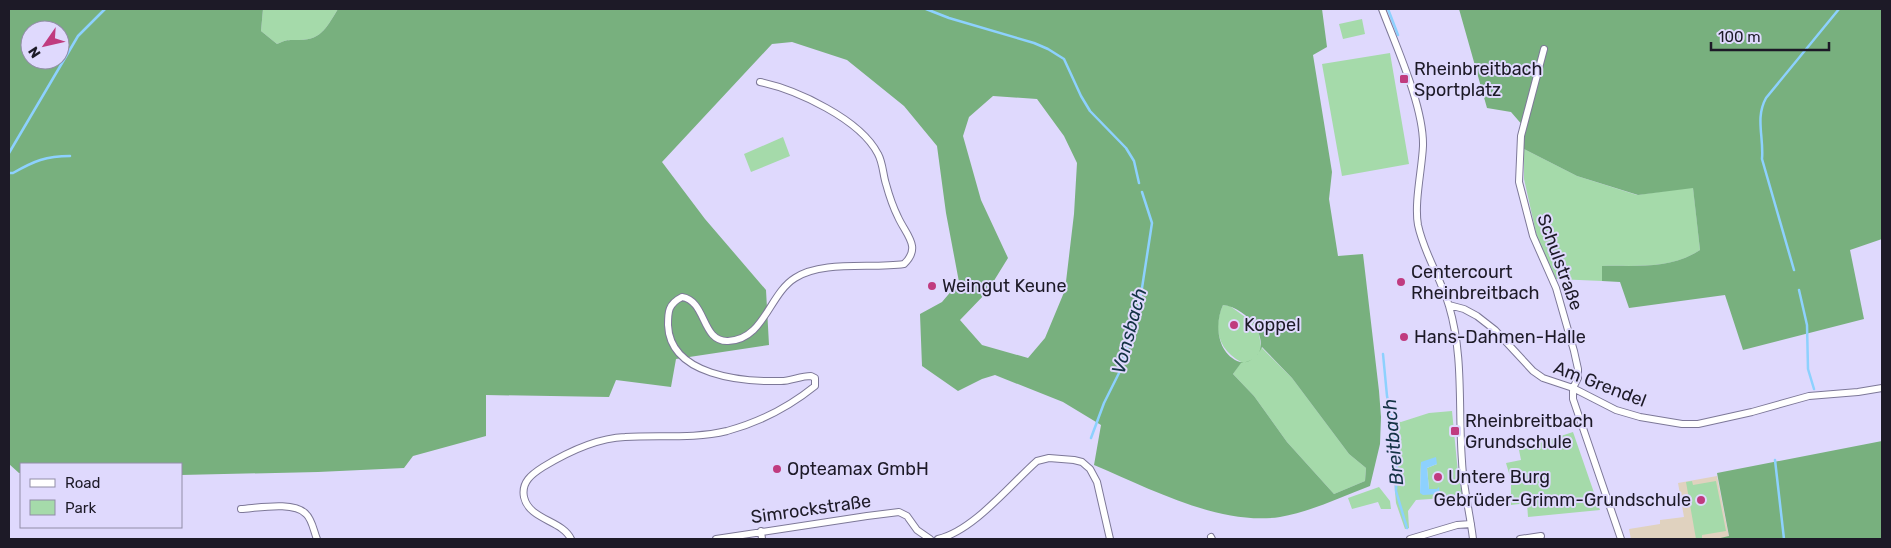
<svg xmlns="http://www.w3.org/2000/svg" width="1891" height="548" font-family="Rubik,sans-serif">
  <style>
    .education { fill: #e0d2bf }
    .green { fill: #a5daaa; fill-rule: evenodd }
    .forest { fill: #78b07e; fill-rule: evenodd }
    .water { fill: #8dd1fe }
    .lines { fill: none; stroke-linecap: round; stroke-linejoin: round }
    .stream { stroke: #8dd1fe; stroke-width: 2.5 }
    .street-casing { stroke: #7d7898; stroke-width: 8 }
    .street { stroke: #fff; stroke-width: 6 }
    .poi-dot { fill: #c03b7f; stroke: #dfd9fd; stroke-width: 2 }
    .labels { text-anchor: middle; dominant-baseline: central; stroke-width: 4; stroke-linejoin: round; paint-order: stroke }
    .poi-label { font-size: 18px; fill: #1d1a27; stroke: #dfd9fd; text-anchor: start }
    .street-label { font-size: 18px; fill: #1d1a27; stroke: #dfd9fd }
    .water-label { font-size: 19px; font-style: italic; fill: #133244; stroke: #dfd9fd }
  </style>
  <rect width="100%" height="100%" fill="#dfd9fd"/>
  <path class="education" d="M1717 476 1729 537 1716 539H1631L1629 529 1660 524V520L1684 517 1678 483Z"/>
  <path class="green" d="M263 9H338C328 25 322 40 300 40 289 40 287 39 277 44L261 31Z
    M1362 19 1365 34 1343 39 1339 24Z
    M1390 53 1409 164 1342 176 1322 64Z
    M783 137 790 156 751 172 744 154Z
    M1524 149 1577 176 1637 195 1693 187 1700 250C1669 270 1638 265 1602 266V281L1556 279 1537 237 1524 179Z
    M1223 305 1230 306 1252 322 1259 334 1261 347 1292 378 1349 454 1366 468 1365 481 1334 494 1287 442 1254 396 1233 374 1241 362C1219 350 1212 329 1223 305Z
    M1452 411 1458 473 1462 494 1445 498 1416 500 1408 511 1409 528 1405 529 1396 503 1389 420 1401 422 1429 413ZM1421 462 1437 464 1427 468 1429 489H1437L1420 493Z
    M1573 432 1600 510 1528 517 1527 503 1511 505V480L1506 463 1521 460 1519 450Z
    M1692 481 1693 485 1716 481 1726 531 1702 535V539H1696L1686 482Z
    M1379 487 1390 501 1391 509H1381L1378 502 1352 509 1348 498Z"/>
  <path class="forest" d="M9 9H263L261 31 277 44C287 39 289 40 300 40 322 40 328 25 338 9H1322L1327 47 1313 55 1332 172 1329 199 1338 256 1363 254 1379 391 1381 417 1380 444 1370 486C1341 497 1310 512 1280 517 1219 526 1149 488 1094 465L1101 425 1063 402 995 375 982 379 958 391 922 366 920 314 942 302 959 282 946 213 937 146 904 106 847 60 792 42 772 44 662 162 705 219 766 290 769 345 676 359 671 387 616 380 609 397 486 395V436L413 456 404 468 318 472 181 475V464H21V473H19L9 464ZM30 30H60V60H30ZM993 96 1037 99 1064 136 1077 163 1074 214 1065 290 1045 338 1028 358 982 345 960 320 987 292 1008 258 981 200 963 136 969 117ZM1223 305C1235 306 1249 316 1255 326 1262 337 1265 353 1251 360 1248 362 1244 363 1240 362 1217 354 1214 324 1223 305ZM1262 347 1292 378 1349 454 1366 468 1365 481 1334 494 1287 442 1254 396 1233 374 1241 363C1253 361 1257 357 1262 347Z
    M1459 9H1882V239L1850 250 1864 319 1743 350 1725 295 1629 308 1620 282 1602 281V266C1637 265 1669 270 1700 250L1693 188 1638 195 1577 176 1524 149V127L1511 112 1487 108Z
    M1882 441V539H1716L1729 536 1717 473Z"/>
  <path class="water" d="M1436 457 1437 464 1427 468 1429 489H1437L1439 487 1440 494 1423 495 1420 493 1421 462Z"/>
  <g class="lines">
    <path class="stream" d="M926 9 949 18 1034 43 1048 49 1064 59 1081 96 1090 111 1126 148 1134 161 1139 183
      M1388 9 1398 35
      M9 153 78 36 105 9
      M9 173H13C34 161 46 156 70 156
      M1794 270 1762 159C1764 137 1755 118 1766 98L1839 9
      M1799 290 1807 325 1808 369 1814 389
      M1383 354 1387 396 1394 429 1397 455 1396 491 1407 528
      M1091 438 1104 403 1119 373 1138 314 1152 223 1142 192
      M1775 460 1784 539"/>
    <defs>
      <path id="street" d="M1382 9C1396 46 1424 107 1423 146 1422 169 1414 203 1418 225 1424 254 1441 278 1449 306 1464 356 1458 409 1462 461 1463 487 1470 513 1473 539
        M1544 49 1521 136 1519 182 1533 236 1556 288 1574 351 1578 369V378L1573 388V399L1621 539
        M1449 305 1464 309 1477 316 1495 330 1533 371 1543 378 1573 388 1616 410 1640 417 1682 424H1698L1752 412 1809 396 1858 392 1882 388
        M241 509C258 508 294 501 306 514 312 519 314 532 317 539
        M761 531 762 539
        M1211 537 1212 539
        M571 539C562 520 529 520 524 497 521 482 532 474 543 467 566 453 597 438 625 437 659 435 694 439 727 431 760 422 789 407 815 386V378L811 376C800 376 791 381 781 381 743 382 670 376 668 325 668 312 668 304 682 297 707 301 701 342 728 341 764 340 769 294 795 278 823 260 871 269 904 264 922 247 906 235 898 217 893 207 889 195 886 184 883 175 883 163 878 154 860 119 797 90 760 82
        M716 539 867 516 899 512 907 516 917 530 930 539
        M938 539C973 531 1010 485 1037 461L1049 458 1074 460 1082 462 1090 469 1097 482 1110 539
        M1410 539 1457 525 1471 524
        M1520 539 1541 536"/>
    </defs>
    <use href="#street" class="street-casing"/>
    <use href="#street" class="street"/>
  </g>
  <g class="poi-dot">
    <rect x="1399" y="74" width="10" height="10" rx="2.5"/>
    <circle cx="1401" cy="282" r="5"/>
    <circle cx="932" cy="286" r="5"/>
    <circle cx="1234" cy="325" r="5"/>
    <circle cx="1404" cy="337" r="5"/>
    <rect x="1450" y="426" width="10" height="10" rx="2.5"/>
    <circle cx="777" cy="469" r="5"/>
    <circle cx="1438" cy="477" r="5"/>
    <circle cx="1701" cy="500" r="5"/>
  </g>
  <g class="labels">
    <g class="poi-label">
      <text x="1414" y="69">Rheinbreitbach<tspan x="1414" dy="21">Sportplatz</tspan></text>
      <text x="1411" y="272">Centercourt<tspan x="1411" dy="21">Rheinbreitbach</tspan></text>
      <text x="942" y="286">Weingut Keune</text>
      <text x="1244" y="325">Koppel</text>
      <text x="1414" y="337">Hans-Dahmen-Halle</text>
      <text x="1465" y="421">Rheinbreitbach<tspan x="1465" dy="21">Grundschule</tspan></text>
      <text x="787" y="469">Opteamax GmbH</text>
      <text x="1448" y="477">Untere Burg</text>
      <text x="1691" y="500" text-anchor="end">Gebrüder-Grimm-Grundschule</text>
    </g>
    <g class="street-label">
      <text transform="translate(1560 262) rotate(70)">Schulstraße</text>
      <text transform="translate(1600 384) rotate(21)">Am Grendel</text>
      <text transform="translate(811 509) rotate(-8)">Simrockstraße</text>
    </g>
    <g class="water-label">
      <text transform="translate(1129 331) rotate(-75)">Vonsbach</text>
      <text transform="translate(1393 442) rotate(-95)">Breitbach</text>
    </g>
  </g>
  <rect width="1891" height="548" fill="none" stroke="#1d1a27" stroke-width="20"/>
  <rect x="20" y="463" width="162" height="65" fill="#dfd9fd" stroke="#918da7"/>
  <rect x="30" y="479" width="25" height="8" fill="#ffffff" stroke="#918da7"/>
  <text x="65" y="488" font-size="15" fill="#1d1a27">Road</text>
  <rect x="30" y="500" width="25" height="15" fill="#a5daaa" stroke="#918da7"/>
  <text x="65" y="513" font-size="15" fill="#1d1a27">Park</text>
  <g transform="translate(45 45) rotate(236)"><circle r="24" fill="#dfd9fd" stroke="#918da7"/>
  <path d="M0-4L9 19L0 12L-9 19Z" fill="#c03b7f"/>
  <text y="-8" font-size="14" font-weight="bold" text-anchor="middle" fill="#1d1a27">N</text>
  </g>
  <path d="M1711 42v8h118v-8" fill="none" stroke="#1d1a27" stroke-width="2.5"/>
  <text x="1718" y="42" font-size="15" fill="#1d1a27" stroke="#dfd9fd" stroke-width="4" paint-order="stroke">100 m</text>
</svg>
